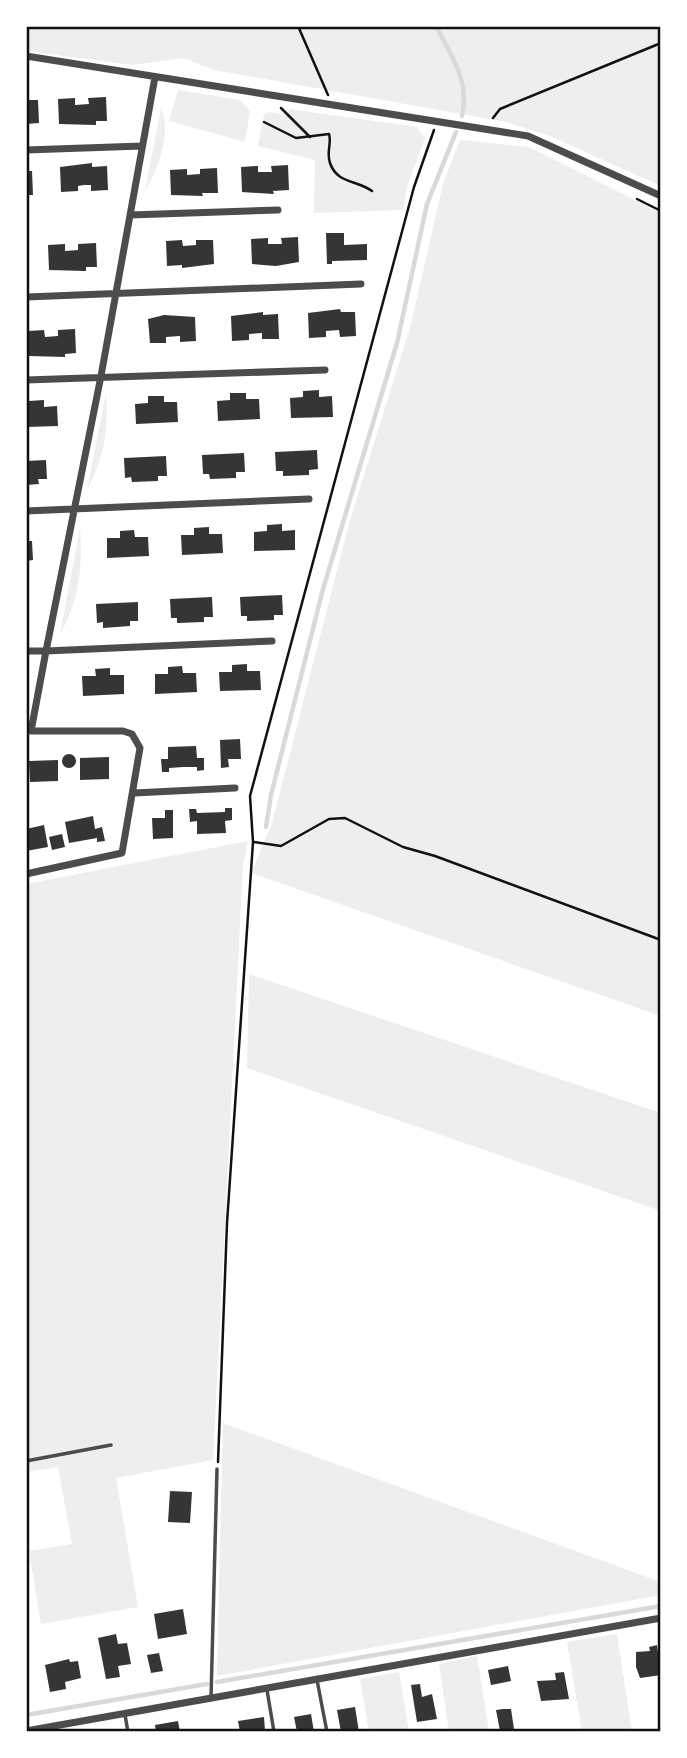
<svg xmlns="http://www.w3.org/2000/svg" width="687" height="1758" font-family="Poppins,sans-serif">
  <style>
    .green { fill: #eee }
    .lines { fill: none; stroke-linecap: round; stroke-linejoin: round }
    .stream { stroke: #d9d9d9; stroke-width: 4.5 }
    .building { fill: #353535 }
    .path { stroke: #111; stroke-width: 2.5 }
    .service { stroke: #4c4c4c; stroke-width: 3.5 }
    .minor { stroke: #4c4c4c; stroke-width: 7 }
    .neatline { fill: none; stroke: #111; stroke-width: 2.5 }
  </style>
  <rect width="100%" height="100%" fill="#fff"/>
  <path class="green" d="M26 26H661V186L550 136 506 122 214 70 184 58 132 65 26 51Z
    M178 90 240 100 250 111 245 142 169 121Z
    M161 108C172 133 158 169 145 191Z
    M289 109 417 127 425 138 407 187 403 210 314 213 315 160 258 146 264 115 269 112 288 115Z
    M460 140 529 147 661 213V1016L251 873 272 823 350 520 410 328 443 184Z
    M106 393C109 427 104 459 87 490Z
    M80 528C83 564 79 603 60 634Z
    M248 841 243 866 213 1460 116 1478 138 1607 41 1624 29 1551 72 1544 58 1467 26 1472V884Z
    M249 974 661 1113V1211L247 1068Z
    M223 1423 661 1582V1595L217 1676Z
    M617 1634 632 1732H582L567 1642Z
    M477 1656 489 1732H449L439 1664Z
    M399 1672 409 1732H369L360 1679Z"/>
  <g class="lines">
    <path class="stream" d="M436 26C452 57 470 82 462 116
      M266 827 271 795 323 589 397 343 427 204 456 132
      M217 1682 661 1606
      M26 1715 207 1684"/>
  </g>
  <path class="building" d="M106 97 107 121H96V125L59 124 58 99 75 98V105L89 104 88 98Z
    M26 100H38L39 123 26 124Z
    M92 163V167L107 166 108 190 91 191V185H84L78 186V191L61 192 60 167Z
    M288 165 289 190 273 191 274 194 242 192 241 167 258 166V172H272L271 166Z
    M217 168 218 193H202L203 196 171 195 170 170 187 169V175L200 174V169Z
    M26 171H32L33 195H26Z
    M326 233H344V245L367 244V260L332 261V264H327Z
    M298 237 299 262 276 266 252 264 251 239 268 238V244H282L281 238Z
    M182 240 183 246 196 245V240H213L214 264 182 268V265L167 266 166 241Z
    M96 243 97 267H86V271L49 270 48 245 65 244V251L78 250V244Z
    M340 309 341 312H355L356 336 340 337 339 330 326 331V337L309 338 308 313Z
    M263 312V315L278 314 279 339H262V333L249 334V340L232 341 231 316Z
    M164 315 195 317 196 341 180 342V336L166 337V343H150L148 319Z
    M75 329 76 353 65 354V357L29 356 28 331 44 330 45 337 58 336V330Z
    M319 390V397L332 396 333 417 291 418 290 398 303 397V391Z
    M230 393H246V399H259L260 419 218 421 217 401 230 400Z
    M148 396H164V402H177L178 422 136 424 135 404 148 403Z
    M44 400V407L57 406 58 426 26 427 29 401Z
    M317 450 318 469 309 470V475L283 476V471H276L275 452Z
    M244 453 245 472H236V478L210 479 209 474H203L202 455Z
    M166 456 167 476H158V481L132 482 131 477 125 478 124 458Z
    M46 460 47 479H38L39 484 26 485V461Z
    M282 524V531L295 530V550L254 551V532L267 531V525Z
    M209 527V534H222L223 553 182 555 181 535H194V528Z
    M134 530 135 537H148L149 556 107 558V538H120V531Z
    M26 541H32L33 560 26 561Z
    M282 595 283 615H274V620L247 621V616H241L240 597Z
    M212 597 213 617H204V622L177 623V618H171L170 599Z
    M138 602V621H130V626L103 628V622L97 623 96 604Z
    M247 664V671H260L261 690 220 691 219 672H232V665Z
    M182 666 183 673H196L197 692 155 694V674H168V667Z
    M110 668V675H124V694L83 696 82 676H96L95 669Z
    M240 739 241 759H228L229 767 221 768 220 740Z
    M196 746 197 758H204V770L197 771V767H183L169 768V772H162L161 759H168V747Z
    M62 761a7 7 0 1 1 14 0a7 7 0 1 1-14 0Z
    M109 757V779L80 780V758Z
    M58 760V781L30 782 29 761Z
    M225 808H232V820L225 821 226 833 197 834V821L190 822 189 809H196L197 813 225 812Z
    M165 810H173V838L153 839 152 818H165Z
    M93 816 95 829 102 827 105 841 97 842V838L69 843 65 822Z
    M44 825 48 847 26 851V829Z
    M62 834 65 847 52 850 49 837Z
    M170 1491 192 1492 190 1523 168 1522Z
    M183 1609 187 1634 158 1639 154 1614Z
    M116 1634 118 1644 127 1643 131 1664 118 1666 120 1677 106 1679 98 1638Z
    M657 1645 661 1675 640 1678 636 1667V1652L650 1651 649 1647Z
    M159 1653 163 1671 151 1673 147 1655Z
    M69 1659 70 1662 78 1661 81 1678 65 1682 66 1689 50 1692 45 1665Z
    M508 1666 511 1681 491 1685 488 1670Z
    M564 1672 569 1699 541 1701 537 1681 556 1680 555 1673Z
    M420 1684 422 1697 432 1694 437 1719 417 1722 411 1685Z
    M355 1707 359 1732H341L337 1710Z
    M503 1709H511L514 1729 500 1731 496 1710Z
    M311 1714 314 1732H297L294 1717Z
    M264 1717 265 1731 240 1732 238 1721Z
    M178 1721 180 1732H156L155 1725Z"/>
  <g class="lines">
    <path class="path" d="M298 26 328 95
      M281 108 310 137
      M493 118 500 109 661 43
      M264 122 296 138 329 134C332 143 326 152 330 163 337 184 358 180 372 191
      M637 199 661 211
      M254 842 281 846 329 819 345 818 403 847 435 856 661 940
      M218 1462 227 1223 253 842 250 796 414 187 434 130"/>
    <path class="service" d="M26 1461 111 1445
      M317 1680 327 1732
      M267 1690 274 1732
      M211 1698 217 1469
      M125 1715 128 1732"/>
    <path class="minor" d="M26 56 528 136 661 196
      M155 77 101 376 46 651 272 641
      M26 150 142 146
      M130 215 278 210
      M26 297 361 284
      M26 380 325 370
      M26 511 309 499
      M26 651H46L31 731H123L132 734 140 748 122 853 26 874
      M134 793 235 788
      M26 1731 661 1618"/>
  </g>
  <rect width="687" height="1758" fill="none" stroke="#ffffff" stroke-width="56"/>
  <rect x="28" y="28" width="631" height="1702" class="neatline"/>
</svg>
